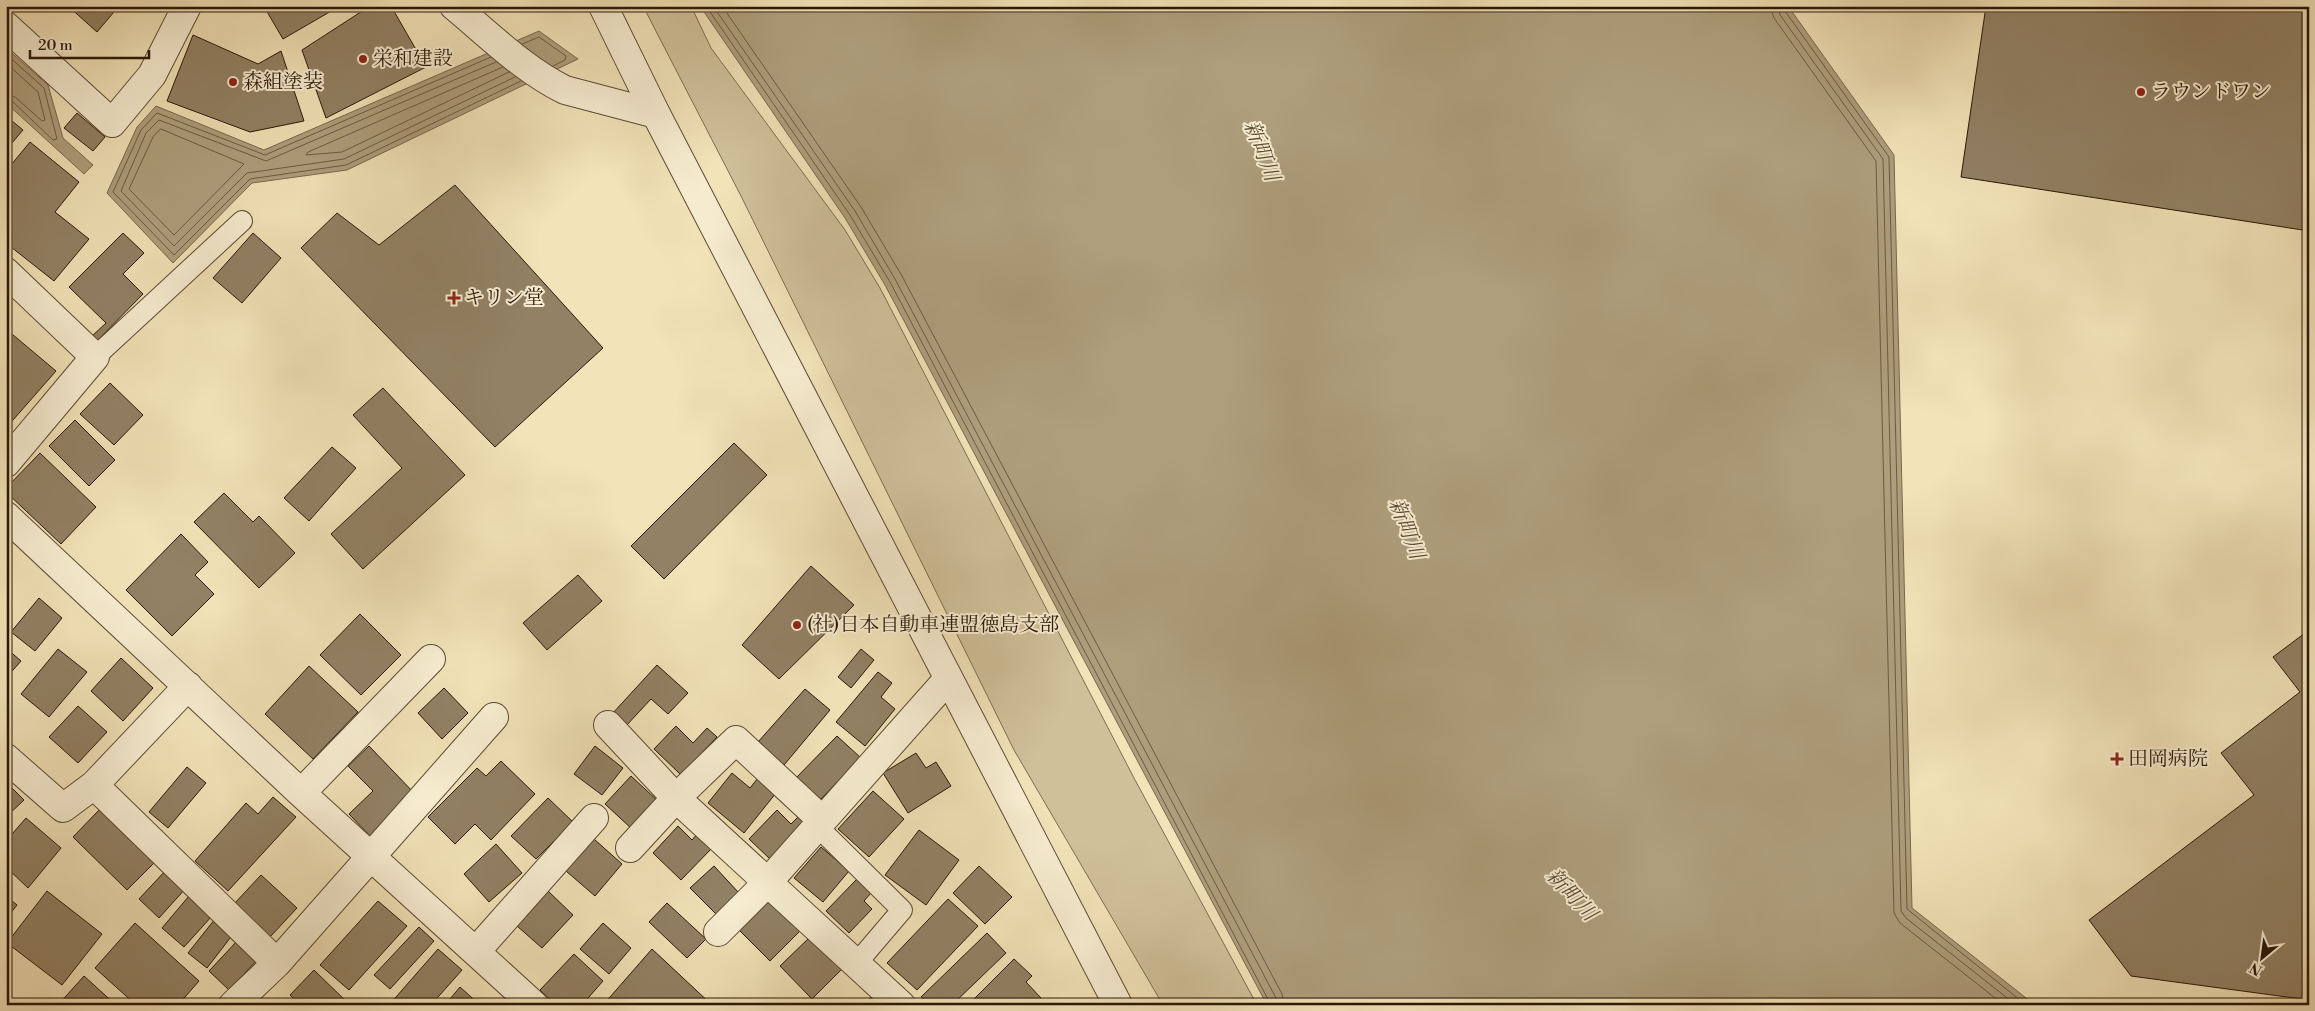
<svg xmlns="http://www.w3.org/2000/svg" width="2315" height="1011" font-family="'Libre Bodoni','Noto Serif JP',serif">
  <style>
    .green { fill: #d0c09a; stroke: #7d6c51 }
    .water { fill: #ae9e7c; stroke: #79684e }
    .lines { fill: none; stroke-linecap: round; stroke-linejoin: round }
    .shore { stroke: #6c5a42; stroke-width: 1 }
    .building { fill: #928164; stroke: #2a1708 }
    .service-casing { stroke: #5c4a34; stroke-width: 22 }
    .minor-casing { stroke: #5c4a34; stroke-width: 30 }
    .tertiary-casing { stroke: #5c4a34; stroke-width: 30 }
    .service { stroke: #f7edd1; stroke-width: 20 }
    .minor { stroke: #f7edd1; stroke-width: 28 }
    .tertiary { stroke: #f7edd1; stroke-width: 28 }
    .poi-dot { fill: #8f2418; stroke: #f7edd1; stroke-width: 2 }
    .labels { text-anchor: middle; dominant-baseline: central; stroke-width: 4; stroke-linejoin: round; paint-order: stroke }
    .poi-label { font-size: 20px; fill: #2a1708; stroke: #f7edd1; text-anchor: start }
    .water-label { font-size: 21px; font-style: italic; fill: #5f4d36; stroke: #f7edd1 }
  </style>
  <rect width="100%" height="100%" fill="#f2e3b8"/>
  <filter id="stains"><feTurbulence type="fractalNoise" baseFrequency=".004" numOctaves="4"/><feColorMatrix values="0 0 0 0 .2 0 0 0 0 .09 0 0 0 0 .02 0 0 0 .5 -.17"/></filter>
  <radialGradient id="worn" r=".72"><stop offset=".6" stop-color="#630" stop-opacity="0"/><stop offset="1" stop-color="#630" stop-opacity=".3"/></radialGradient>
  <path class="green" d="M643 6H691L711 48 845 230 880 288 1134 778 1257 1005H1163L1014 750 741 196Z"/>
  <path class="water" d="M700 6H1788L1894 155 1912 908 2035 1005H1267L885 285 845 218Z
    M539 31 578 59 347 170 252 183 173 263 107 193 137 127 156 106 264 150Z
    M6 48 48 85 63 138 93 165 84 174 6 103Z"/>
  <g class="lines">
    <path class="shore" d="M706 6 850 215 890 282 1271 1005
      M713 6 855 211 895 279 1276 998 1277 1005
      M722 6 861 207 902 276 1282 994 1284 1005
      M1770 6 1774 18 1876 161 1894 913 1900 923 2004 1005
      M1778 6 1780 15 1883 159 1901 911 1906 918 2016 1005
      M1784 6 1785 11 1889 157 1907 909 2026 1005
      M522 44 539 37 566 56 565 60 553 66
      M6 54 44 88 57 139 53 140 12 101 6 100
      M491 57 265 155 157 113 141 130 113 192 174 255 250 179 346 165 521 81
      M496 62 266 161 159 120 146 133 121 191 174 246 247 173 344 159 515 77
      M6 63 38 92 45 120 42 121 15 97 6 94
      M503 67 308 152 306 155 342 152 509 72
      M161 129 244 164 174 235 129 189 153 137Z"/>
  </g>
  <path class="building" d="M68 6H119L97 32Z
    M272 6H330L333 10 283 39 266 10Z
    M370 6H391L426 67 326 118 302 50Z
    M1986 6H2309V231L1961 177Z
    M193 35 258 64 281 51 304 121 250 132 167 101Z
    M77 113 105 137 93 151 64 128Z
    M6 116 23 130 6 150Z
    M30 142 79 182 55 212 89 239 54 281 6 243V171Z
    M455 185 603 348 495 447 301 248 337 213 379 245Z
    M123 233 144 253 123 274 143 294 96 342 91 337 106 323 69 287Z
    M253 233 281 258 242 303 213 278Z
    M6 329 56 371 6 428Z
    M110 383 143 415 114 445 80 414Z
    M383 388 465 475 363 569 331 534 402 468 353 415Z
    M75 420 115 460 89 486 49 446Z
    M734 443 767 475 664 579 631 546Z
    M332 447 356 468 309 521 284 498Z
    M40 453 96 507 61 544 6 492V488Z
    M224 493 253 522 259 516 295 553 259 588 194 522Z
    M181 534 208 562 195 575 214 594 172 636 126 590Z
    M811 566 854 605 779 679 742 645Z
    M578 575 602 601 547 650 523 623Z
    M39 598 62 618 35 651 11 632Z
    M360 614 401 655 361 695 320 655Z
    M2309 630V1000L2131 976 2089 920 2254 795 2221 753 2300 692 2273 657Z
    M6 648 21 661 6 678Z
    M58 649 87 672 49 717 21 694Z
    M861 649 874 660 851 688 838 677Z
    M121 658 153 688 123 721 91 691Z
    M657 665 688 693 668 714 651 699 625 727 612 714Z
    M309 666 358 712 313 759 265 714Z
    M878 672 892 683 881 697 895 709 865 746 836 722Z
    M444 688 468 713 442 739 418 713Z
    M805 689 830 710 784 765 758 742Z
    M78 706 107 732 78 763 49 737Z
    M676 726 693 743 707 728 717 737 681 775 654 749Z
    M837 736 861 758 816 804 793 781Z
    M369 746 415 794 371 837 349 814 373 791 348 766Z
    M595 746 623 768 602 795 574 774Z
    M916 753 926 768 936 762 951 786 908 813 883 773Z
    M501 761 535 794 491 840 475 824 455 844 428 817 477 768 486 776Z
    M187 767 206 783 168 828 149 812Z
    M732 773 750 788 758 778 776 793 744 833 708 803Z
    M631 776 659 802 633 830 605 804Z
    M6 782 24 800 6 817Z
    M873 791 904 819 869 857 838 829Z
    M273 797 296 817 228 891 195 861 246 803 258 814Z
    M548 798 573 822 536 859 511 836Z
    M101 808 155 862 127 890 73 837Z
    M777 810 791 824 800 815 806 821 770 859 749 839Z
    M26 818 61 848 28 888 6 867V841Z
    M678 826 692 840 698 833 713 847 681 880 653 853Z
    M919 830 959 860 926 905 885 875Z
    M594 839 622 864 595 896 566 871Z
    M496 844 522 873 489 902 464 874Z
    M821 847 849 871 823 902 794 878Z
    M714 866 739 893 716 914 690 888Z
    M979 866 1012 897 985 924 953 893Z
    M166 870 186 888 159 918 139 899Z
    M261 875 297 908 270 937 234 904Z
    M857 879 871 893 864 901 872 909 849 933 826 911Z
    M47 891 102 934 62 985 7 943Z
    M548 891 573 915 542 948 517 926Z
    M6 896 17 905 6 919Z
    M189 896 212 916 184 947 162 928Z
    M770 899 801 930 770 961 739 930Z
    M948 899 978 926 917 990 887 963Z
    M378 901 407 926 349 990 320 965Z
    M667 903 706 939 687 958 649 922Z
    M215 919 234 933 207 968 188 953Z
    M135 923 199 981 178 1005H136L95 968Z
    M603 923 631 948 609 974 580 949Z
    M419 927 434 941 390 989 374 975Z
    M987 933 1006 953 952 1005H929L921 997Z
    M811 936 843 968 812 999 780 966Z
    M238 940 259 958 229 990 209 971Z
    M438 949 462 970 431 1005H389Z
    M652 949 712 1005H603Z
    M574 954 603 981 582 1005H556L540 990Z
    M1014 959 1032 976 1026 982 1041 998 1034 1005H968Z
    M314 970 350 1005H300L290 995Z
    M84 976 116 1005H58Z
    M460 987 480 1005H445Z
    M872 996 881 1005H863Z"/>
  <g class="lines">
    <defs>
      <path id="service" d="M95 357 242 221
        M817 826 902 910 856 964"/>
      <path id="minor" d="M454 6C489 35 524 70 565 90L656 114
        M6 26 112 123 152 75 187 6
        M6 272 95 357 6 463
        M6 516 301 793 534 1005
        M608 725 676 798 901 1005
        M6 758 63 808 94 785 188 686
        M94 785 277 963
        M301 793 431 659
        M630 848 676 798 736 740 822 820
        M718 932 767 883 948 679
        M477 950 594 818
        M233 1005 277 963 494 717"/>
      <path id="tertiary" d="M603 6 656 114 1118 1005"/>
    </defs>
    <use href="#service" class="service-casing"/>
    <use href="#minor" class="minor-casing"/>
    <use href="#tertiary" class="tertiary-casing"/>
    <use href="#service" class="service"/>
    <use href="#minor" class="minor"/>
    <use href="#tertiary" class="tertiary"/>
  </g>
  <g class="poi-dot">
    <circle cx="363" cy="59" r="5"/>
    <circle cx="233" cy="82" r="5"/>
    <circle cx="2141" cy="92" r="5"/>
    <path d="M451.5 290.5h5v5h5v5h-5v5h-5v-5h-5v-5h5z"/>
    <circle cx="797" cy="625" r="5"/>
    <path d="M2114.5 751.5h5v5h5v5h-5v5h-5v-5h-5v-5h5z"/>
  </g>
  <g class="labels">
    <g class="poi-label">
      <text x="373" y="59">栄和建設</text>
      <text x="243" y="82">森組塗装</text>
      <text x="2151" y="92">ラウンドワン</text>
      <text x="464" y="298">キリン堂</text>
      <text x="807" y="625">(社)日本自動車連盟徳島支部</text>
      <text x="2128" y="759">田岡病院</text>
    </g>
    <g class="water-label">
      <text transform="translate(1261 151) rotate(69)">新町川</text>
      <text transform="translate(1406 529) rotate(69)">新町川</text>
      <text transform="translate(1571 895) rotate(47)">新町川</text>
    </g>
  </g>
  <rect width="2315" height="1011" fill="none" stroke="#f2e3b8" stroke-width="25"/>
  <rect x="8" y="8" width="2300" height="996" fill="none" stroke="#2a1708" stroke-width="2.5"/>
  <rect x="12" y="12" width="2290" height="986" fill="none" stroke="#2a1708"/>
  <g transform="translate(2262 958) rotate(209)" stroke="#f7edd1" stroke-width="4" paint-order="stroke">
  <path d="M0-4L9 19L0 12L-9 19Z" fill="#2a1708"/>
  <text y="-8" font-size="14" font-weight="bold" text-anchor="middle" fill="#2a1708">N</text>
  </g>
  <path d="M30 50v8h119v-8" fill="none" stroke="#2a1708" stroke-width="2.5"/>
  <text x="38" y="50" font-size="15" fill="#2a1708" stroke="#f7edd1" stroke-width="4" paint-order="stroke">20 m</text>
  <rect width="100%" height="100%" filter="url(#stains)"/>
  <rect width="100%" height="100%" fill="url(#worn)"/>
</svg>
